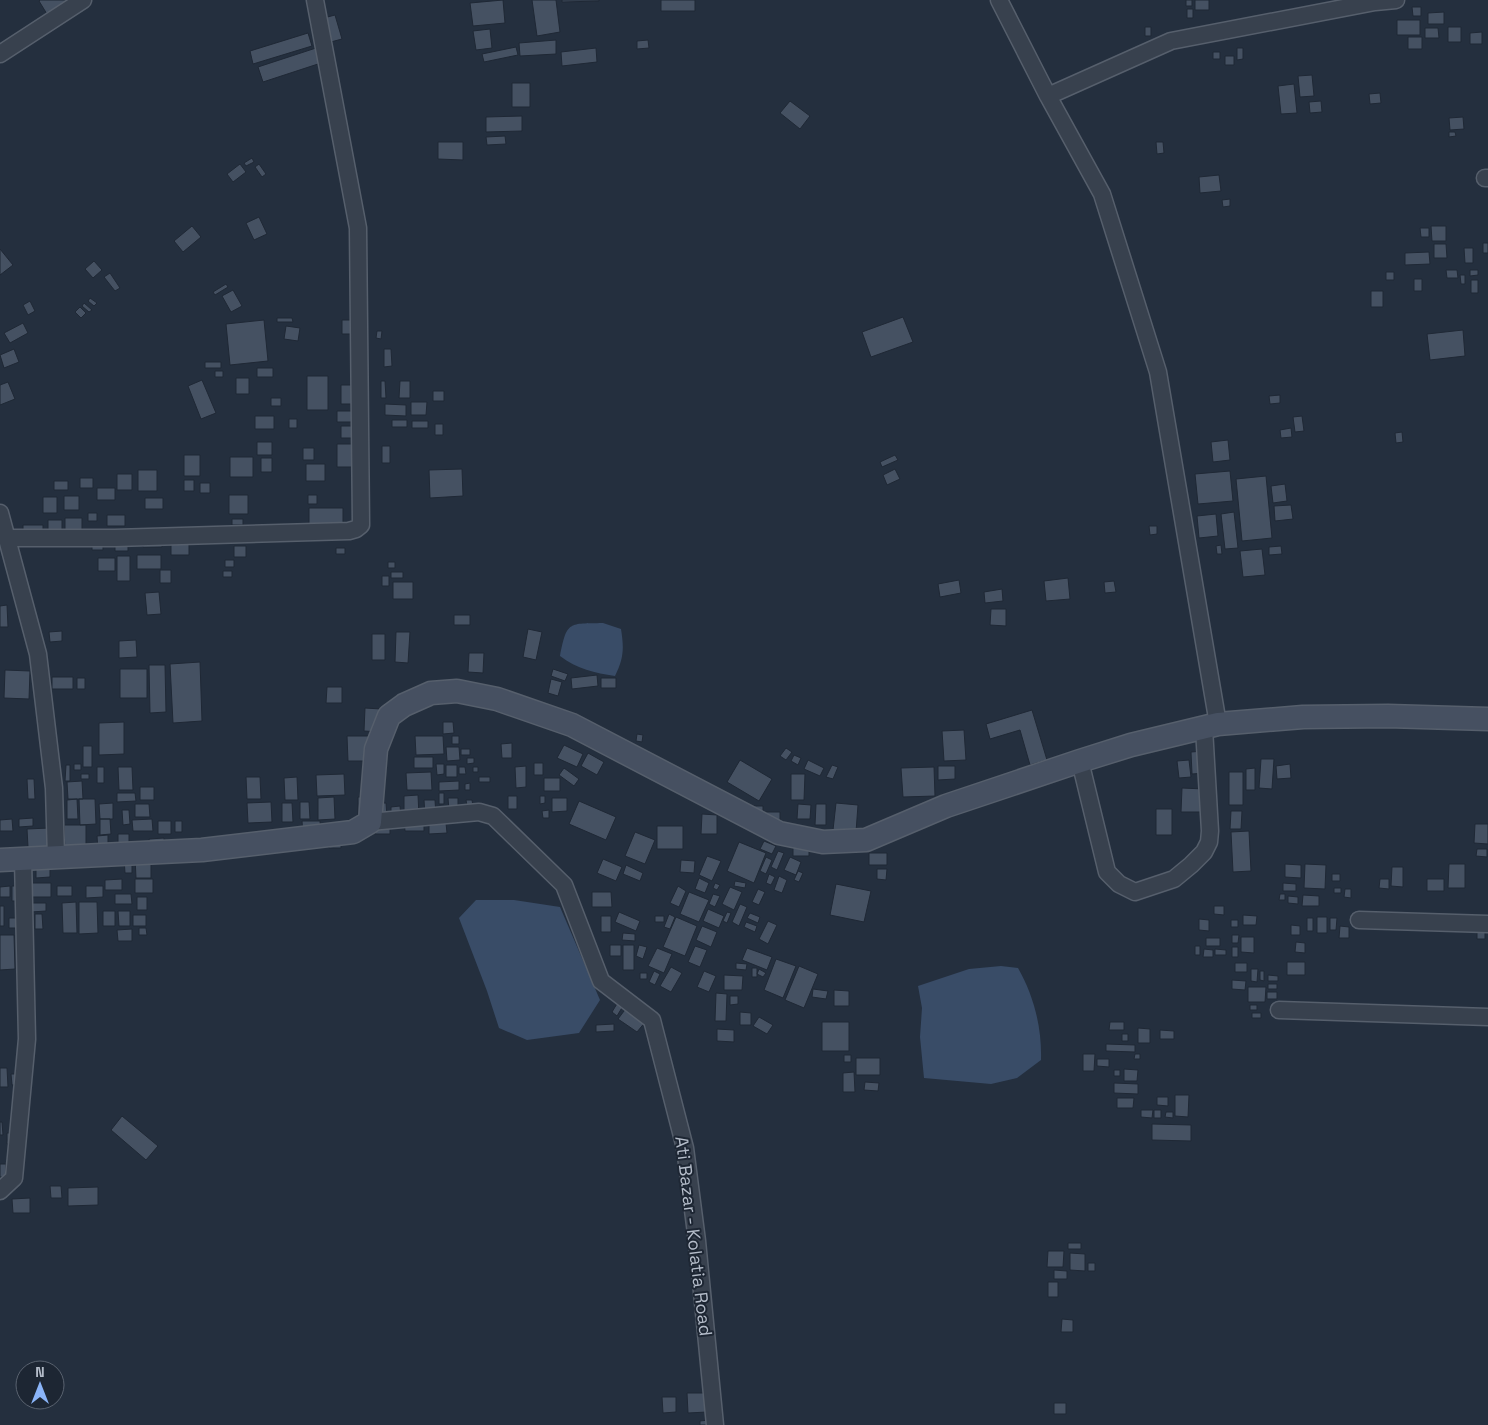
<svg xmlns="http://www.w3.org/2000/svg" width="1488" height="1425" font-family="'Space Grotesk',sans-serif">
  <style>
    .water { fill: #394c67 }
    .building { fill: #455162; stroke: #1f2835 }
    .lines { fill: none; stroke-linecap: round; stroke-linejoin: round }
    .street-casing { stroke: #565f6c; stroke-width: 19 }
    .secondary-casing { stroke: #565f6c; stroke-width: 25 }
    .street { stroke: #38414e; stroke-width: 16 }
    .secondary { stroke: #465061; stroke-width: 22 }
    .labels { text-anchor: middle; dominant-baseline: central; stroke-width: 4; stroke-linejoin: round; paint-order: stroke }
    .street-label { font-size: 18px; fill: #b4bcc9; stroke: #1d2633 }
  </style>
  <rect width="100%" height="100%" fill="#242f3e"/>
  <path class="water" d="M603 623 621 629C624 648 624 658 615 676 595 673 577 669 560 656 567 620 569 624 603 623Z
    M476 900H514L560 907 600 1000 579 1033 527 1040 499 1028 487 991 459 918Z
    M1001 966 1018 968C1034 996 1042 1028 1041 1060L1017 1078 991 1084 924 1078 920 1037 922 1008 918 986 969 969Z"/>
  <path class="building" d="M40 0H68L71 5 50 19 39 1Z
    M503 0 505 23 473 26 470 3Z
    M532 0H556L560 32 537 36Z
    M562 0H599V1L562 2Z
    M661 0H695V11H661Z
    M1186 0H1192V6H1186Z
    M1195 0H1209V10H1195Z
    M1412 7H1421V16H1413Z
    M1187 9H1193V18H1187Z
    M1444 12V24H1428V13Z
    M335 15 342 39 327 43 320 19Z
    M1397 20H1420V35H1397Z
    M1145 27H1151V36H1145Z
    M1448 27H1461V42H1448Z
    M1425 28H1438L1439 38H1425Z
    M490 29 492 48 476 50 473 31Z
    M1482 32V44H1470V33Z
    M308 33 312 46 253 64 250 51Z
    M1408 37H1422V49H1408Z
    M556 40V54L520 56 519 43Z
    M648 40 649 48 637 49V41Z
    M516 47 518 55 484 62 482 54Z
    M316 48 321 63 263 82 258 67Z
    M596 48 597 62 562 66 561 52Z
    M1237 48H1243V59L1237 60Z
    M1213 52H1220V59H1213Z
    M1225 56H1234V65H1225Z
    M1312 75 1314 96 1300 97 1298 76Z
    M512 83H530V107H512Z
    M1294 84 1297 113 1281 114 1278 86Z
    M1380 93 1381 103 1370 104 1369 94Z
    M790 101 810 116 800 129 780 113Z
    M1321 101 1322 112 1310 113 1309 102Z
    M522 116V131L486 132V117Z
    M1463 117 1464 129 1450 130 1449 118Z
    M1449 132H1455L1456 136 1449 137Z
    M505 136 506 144 487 145 486 137Z
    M438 142H463V160L438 159Z
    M1156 142H1163L1164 153 1157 154Z
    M252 158 254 162 246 166 244 163Z
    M240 164 246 172 233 182 227 174Z
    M259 164 266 174 262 177 255 167Z
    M1219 175 1221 191 1200 193 1199 177Z
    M1230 199V206L1223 207 1222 200Z
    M259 217 267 234 254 240 246 223Z
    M192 226 201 237 183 252 174 241Z
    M1431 226H1446V241H1432Z
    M1420 228H1429V237H1421Z
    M1483 243H1488V253H1483Z
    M1434 244H1446L1447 258H1434Z
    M1464 248H1473V263H1465Z
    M0 249 13 265 0 275Z
    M1429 252 1430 264 1405 265V253Z
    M94 261 102 270 93 278 85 269Z
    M1446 270H1457L1458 278H1447Z
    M1470 270H1478V275L1470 276Z
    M1386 272H1394V280H1386Z
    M110 273 120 288 115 291 104 277Z
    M1460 275H1465V284H1461Z
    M1414 279H1422V291H1414Z
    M1471 280H1478V293H1471Z
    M226 284 228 287 215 295 213 292Z
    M233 290 242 306 231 312 222 296Z
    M1371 291H1383V307H1371Z
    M90 298 97 303 94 306 88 301Z
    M30 301 35 311 28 315 23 305Z
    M84 303 92 310 89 312 82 306Z
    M80 307 86 313 81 318 75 312Z
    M903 317 913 342 871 357 862 332Z
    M277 318H292L293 322H277Z
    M264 320 268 361 230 365 226 324Z
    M342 320H358L357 334H342Z
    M23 323 28 333 10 343 4 333Z
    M286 326 300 328 298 341 284 339Z
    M1463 330 1465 356 1430 360 1427 334Z
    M377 331H382L381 339 376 338Z
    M14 349 19 362 4 368 0 355Z
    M384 349H391L392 366 384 367Z
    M205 362H221V368H205Z
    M257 368H273V377H257Z
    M215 371H223V377H215Z
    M307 376H328V410H307Z
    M236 378H249V394H236Z
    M202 380 216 413 201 419 188 386Z
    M381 381H385L386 398H381Z
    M400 381H410V398H399Z
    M8 382 15 399 0 405V385Z
    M341 385H359V404H341Z
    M433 391H444V401H433Z
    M1280 395V403L1270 404 1269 396Z
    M271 398H281V406H271Z
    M411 402H427L426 415H411Z
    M385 404 406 405V416L385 415Z
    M337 411H358V422H337Z
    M255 416H274V429H255Z
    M1302 416 1304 431 1295 432 1293 417Z
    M289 419H297V428H289Z
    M392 420H407V427H392Z
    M412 421H428V428H412Z
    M435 424H443V435H435Z
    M341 426H359V438H341Z
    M1291 428 1292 437 1281 438 1280 430Z
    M1402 432 1403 442 1396 443 1395 433Z
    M1228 440 1230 460 1213 462 1211 442Z
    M257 442H272V455H257Z
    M337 444H360V467H337Z
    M382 446H390V463H382Z
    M303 448H314V460H303Z
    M184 455H200V476H184Z
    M895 455 898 460 882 467 880 462Z
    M230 457H253V477H230Z
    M261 458H272V472H261Z
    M306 464H325V481H306Z
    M462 469 463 496 430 498 429 470Z
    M895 469 900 479 887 485 883 475Z
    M138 470H157V491H138Z
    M1230 471 1233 501 1198 504 1195 474Z
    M117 474H132V490H117Z
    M1266 476 1272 538 1242 541 1236 479Z
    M80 478H93V488H80Z
    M184 480H194V491H184Z
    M54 481H68V490H54Z
    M200 483H210V493H200Z
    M1285 484 1287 501 1273 503 1271 486Z
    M97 488H115V500H97Z
    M229 495H248V514H229Z
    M308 495H317V504H308Z
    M64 496H79V510H64Z
    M43 497H57V513H43Z
    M145 498H163V509H145Z
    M1291 505 1293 519 1275 521 1274 506Z
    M309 508H343V527H309Z
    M1234 512 1238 548 1225 549 1221 514Z
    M88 513H97V521H88Z
    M1216 514 1218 536 1199 538 1197 516Z
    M107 515H125V526H107Z
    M65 518H82V533H65Z
    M232 519H243V525H232Z
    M48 520H62V536H48Z
    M23 525H43V537H23Z
    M1149 526H1157V534L1150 535Z
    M143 537H162V547H143Z
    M171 537H189V555H171Z
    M115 540H128V551H115Z
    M92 541H103V550H92Z
    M1221 545 1222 554H1217L1216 546Z
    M234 546H246V557H234Z
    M1281 546 1282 554 1269 555V547Z
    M336 548H345V554H336Z
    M1262 549 1265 575 1243 577 1240 551Z
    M137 555H161V569H137Z
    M117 556H130V581H117Z
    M98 558H115V571H98Z
    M225 560H234V567H225Z
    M388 562H395V568H388Z
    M160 570H171V583H160Z
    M223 571H232V577H223Z
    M391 572H403V578H391Z
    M382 576H389V586H382Z
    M1068 578 1070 599 1046 601 1044 581Z
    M959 580 961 593 940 597 938 584Z
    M1114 581 1116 592 1105 593 1104 582Z
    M393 582H413V599H393Z
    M1002 589 1003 601 985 603 984 592Z
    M159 592 161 614 147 615 145 593Z
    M7 605 8 627H0V606Z
    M991 609H1006V626L990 625Z
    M454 615H470V625H454Z
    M528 629 542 632 536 660 523 657Z
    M62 631V641L50 642 49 632Z
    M396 632H410L408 663 395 662Z
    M372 634H385V660H372Z
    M136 640 137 657 119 658V641Z
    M469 653H484L483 673 468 672Z
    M200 662 202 721 173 723 170 664Z
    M149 665H165L166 712 150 713Z
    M120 669H147V698H120Z
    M553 669 568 674 565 681 551 676Z
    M5 670 30 671 29 699 4 698Z
    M597 675 598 686 572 689 571 678Z
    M52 677H73V689H52Z
    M77 678H85V689H77Z
    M601 678H616V688H601Z
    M551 679 562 682 558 696 548 693Z
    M327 687H342V703H326Z
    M365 708 381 709V732L364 731Z
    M1032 710 1047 760 1030 765 1020 730 990 739 986 724Z
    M124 722V754L99 755V723Z
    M443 722H453L454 733 443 734Z
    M964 730 966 760 944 761 942 731Z
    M637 734 643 735 642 742 636 741Z
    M347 736H372L373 761H348Z
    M415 736H443L444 754 416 755Z
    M452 736H459V744H452Z
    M512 743V758H502L501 744Z
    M564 745 583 754 577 767 557 758Z
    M83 746H92V767H83Z
    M446 747H459L460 760 447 761Z
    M786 748 792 752 786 760 780 756Z
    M461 749H470V755H461Z
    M1204 751 1205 773 1192 774 1191 752Z
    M588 753 604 762 597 775 581 766Z
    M794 755 801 758 798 765 791 761Z
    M414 757H433V768H414Z
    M467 758H474V763L467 764Z
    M1261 759H1274L1272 789 1259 788Z
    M740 760 772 779 759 801 727 782Z
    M808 760 824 768 820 776 804 769Z
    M1189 760 1191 777 1179 778 1177 761Z
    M534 763H543V775H534Z
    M74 764H81V770H74Z
    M436 764H444V774L437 775Z
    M1290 764 1291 778 1277 779 1276 766Z
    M66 765H70V781H65Z
    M446 765H457V777H446Z
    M832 765 838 767 833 779 826 777Z
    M526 766V787L516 788 515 767Z
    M938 766H955V779L938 780Z
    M97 767H104V783H97Z
    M118 767H132L133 790H119Z
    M459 767H465L466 774H459Z
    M473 767H478V772H473Z
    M934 767 935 796 903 797 901 768Z
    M564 768 579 779 574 786 559 775Z
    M1255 768V790H1246V769Z
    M431 772 432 790H407L406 773Z
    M1229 772H1243V805H1229Z
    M81 774H89V779H81Z
    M344 774 345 795 317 796 316 775Z
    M791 774H805L804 800H791Z
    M246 777H260L261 799H247Z
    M297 777 298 800H285L284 778Z
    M479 777H490V782H479Z
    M544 778H560V791H544Z
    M27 779H34L35 799H28Z
    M82 781 83 799H68L67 782Z
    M459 781V790L439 791V782Z
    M470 783V790H465V784Z
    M140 787H154V800H140Z
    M1182 788 1204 789V812H1181Z
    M117 793H135L136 801 117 802Z
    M439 793H444V804H439Z
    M418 795 419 816H404V796Z
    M508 796H517V809H508Z
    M540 796H545V803L540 804Z
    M334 797 335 819 318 820V798Z
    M358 797H365L358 824Z
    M448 798H458V809L449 810Z
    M552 798H567V811L552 812Z
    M77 799 78 819H67V800Z
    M79 799H95L96 824 80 825Z
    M424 800H435L436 816H425Z
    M466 800H472L473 806H467Z
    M579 801 616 817 606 840 569 824Z
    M271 802 272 822 248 823 247 803Z
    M300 802H309L310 819H300Z
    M113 803V819H100L99 804Z
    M282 803H292L293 822H282Z
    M375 803H386L387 817H375Z
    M836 803 858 805 856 832 833 830Z
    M135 804H149L150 817H135Z
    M798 804 811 805 810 819H797Z
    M816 804H826V825H815Z
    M400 806 401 818H391V807Z
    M754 806H763V818H754Z
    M1156 809H1172V835H1156Z
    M122 810H129L130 824 123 825Z
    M549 810V818H543L542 811Z
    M1231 811H1242L1241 829H1230Z
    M766 812H780V821H766Z
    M702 814 717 815V834H701Z
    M33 818V826L19 827V819Z
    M12 819 13 831H0V820Z
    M100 819H110L111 834 100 835Z
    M152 819 153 831H133L132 820Z
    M424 819V831H405L404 820Z
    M158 821H171V834H158Z
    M175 821H182V832H175Z
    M302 821H320L321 835 303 836Z
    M375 822H390V834H375Z
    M446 823 447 833 429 834V824Z
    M1475 824H1488V844L1474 843Z
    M64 825H86V855H65Z
    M657 826H683V849H657Z
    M49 828 50 847H28L27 829Z
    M1249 831 1251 871 1233 872 1231 832Z
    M635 832 655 840 645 864 625 856Z
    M118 834H129V850L118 851Z
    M108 835V852H98L97 836Z
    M341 835V848H329L328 836Z
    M164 838V845L150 846 149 839Z
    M764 841 776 846 772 854 760 849Z
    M793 841H809V856H793Z
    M739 842 766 853 754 883 727 871Z
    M1477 849H1487V857L1476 856Z
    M778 851 784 853 777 870 771 867Z
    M869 853H887V865H869Z
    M707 856 721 861 712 881 699 875Z
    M135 857H151V878H136Z
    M766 857 772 860 766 874 760 871Z
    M790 857 801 862 796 875 784 870Z
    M124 858H132V873H125Z
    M603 859 622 867 616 881 597 873Z
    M681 860 695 861 694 873 680 872Z
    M50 864V877L36 878V865Z
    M1285 864 1301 865V878L1285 877Z
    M1305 864 1326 865 1325 889 1304 888Z
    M1449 864H1465V888H1448Z
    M626 865 643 873 640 881 623 874Z
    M1392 867H1403V887L1391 886Z
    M877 869H887L886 880 877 879Z
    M798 871 803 873 799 882 794 880Z
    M769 874 775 877 771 885 766 883Z
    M1332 874H1340V881H1332Z
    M779 876 787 880 782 893 774 890Z
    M699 878 709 883 705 893 695 889Z
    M122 879V890H105V880Z
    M135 879H153V893H135Z
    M1380 879H1389V889L1379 888Z
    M1427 879H1444V891H1427Z
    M735 881 746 883 745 888 734 886Z
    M32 883H51V897H32Z
    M715 883 720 885 717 890 713 888Z
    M1283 883 1296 884V891H1283Z
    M836 884 871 891 864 922 830 915Z
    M10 886V897H0V887Z
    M12 886H16L17 901H12Z
    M57 886H72V896H57Z
    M86 886H103V897L86 898Z
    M678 886 686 891 679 907 670 903Z
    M730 887 742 892 734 910 722 904Z
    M1334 888H1341V893H1334Z
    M758 889 765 892 759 905 752 902Z
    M1345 889H1351V898L1344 897Z
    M592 892H611L612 907H592Z
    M689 892 709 900 699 922 680 914Z
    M115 894H131L132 904H115Z
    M713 894 720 896 715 907 709 904Z
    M1280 894H1285V900H1279Z
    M1303 895 1319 896V906H1302Z
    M1288 896 1298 897V904L1288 903Z
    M137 897H147V910H137Z
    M76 902 77 933H63L62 903Z
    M79 902H97L98 933 79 934Z
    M30 903H46V911L31 912Z
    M740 904 747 907 739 926 732 922Z
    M0 906H4V926H0Z
    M1214 906H1224V915L1214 914Z
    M708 909 724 916 719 928 703 921Z
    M103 911H115V926H103Z
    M118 911H130V926H119Z
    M619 912 640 921 636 931 615 922Z
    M727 912 731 913 727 923 723 921Z
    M750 913 760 917 758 923 747 918Z
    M35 914H42L43 929H35Z
    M669 914 675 917 670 929 664 927Z
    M133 915H146V926H133Z
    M1243 915 1257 916 1256 925H1243Z
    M601 916H611V932H601Z
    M655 916H664V922H655Z
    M676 917 697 926 685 956 663 947Z
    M1317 917H1327V933H1317Z
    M9 918H16V928H9Z
    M1307 918H1313V931H1307Z
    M1330 918H1337L1336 930H1330Z
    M1199 919 1209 920V931L1199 930Z
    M1231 920H1238V927H1231Z
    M768 921 777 925 768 944 759 939Z
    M746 922 757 926 755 932 744 927Z
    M1291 925 1300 926V935H1291Z
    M702 926 717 932 711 947 696 940Z
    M1340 926 1349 927V938H1339Z
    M139 928H146L147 935H139Z
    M132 929V941H118L117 930Z
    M1477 932H1485V939H1477Z
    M623 933 635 934V941L622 940Z
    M0 935H14L15 969 0 970Z
    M1232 935H1239L1238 943H1232Z
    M1241 937H1254V953L1241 952Z
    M1206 938H1220V946H1206Z
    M1296 942 1305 943V953L1295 952Z
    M610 945H621V956H610Z
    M623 945H634V970H623Z
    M639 945 647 947 643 959 636 956Z
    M695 946 707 950 700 967 688 962Z
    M1195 946H1200V955H1195Z
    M1232 947H1238V957H1232Z
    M657 948 672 954 664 973 648 966Z
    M747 948 772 957 767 970 742 960Z
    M1204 949 1213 950V957H1203Z
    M1215 949 1226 950V955H1215Z
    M776 959 796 966 783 998 764 990Z
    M1287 962H1305V975H1287Z
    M736 963 747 964 746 970 736 969Z
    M1235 963H1247V972H1235Z
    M799 966 818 974 804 1008 785 1000Z
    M671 967 682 973 671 992 660 986Z
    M752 968H757V977H752Z
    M759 969 766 973 763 977 757 974Z
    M1251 969H1258L1257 982 1251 981Z
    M654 971 660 974 655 985 649 982Z
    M704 971 716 976 709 992 697 987Z
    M1260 971H1264V981L1260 980Z
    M640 973H647V979H640Z
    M724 975 743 976 742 990H724Z
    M1268 975 1278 976V981H1268Z
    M1232 980 1246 981 1245 990 1232 989Z
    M1268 984H1277V989H1268Z
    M1248 987H1266L1265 1002H1248Z
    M813 989 828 991 826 999 812 997Z
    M834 990 849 991V1006H834Z
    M1267 992H1277V999H1267Z
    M716 993 727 994 726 1021H715Z
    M730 996H738V1004L730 1005Z
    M618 1002 623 1006 617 1016 612 1012Z
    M1250 1005H1257V1010H1250Z
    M627 1007 646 1021 637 1032 618 1019Z
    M740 1012 751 1013V1025H740Z
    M1252 1013H1261V1018H1252Z
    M759 1017 773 1025 767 1034 753 1026Z
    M822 1022H849V1051H822Z
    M1110 1022H1124V1030H1109Z
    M614 1024V1031L596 1032V1025Z
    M1138 1028 1150 1029V1043H1138Z
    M717 1029 734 1030V1042L717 1041Z
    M1160 1030 1174 1031V1039H1160Z
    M1122 1034H1128V1041H1122Z
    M1106 1044 1135 1045V1052L1106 1051Z
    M1083 1054H1095L1094 1071H1083Z
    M1135 1054H1140V1059H1134Z
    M844 1055H851V1062H844Z
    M856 1058H880V1075H856Z
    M1097 1059H1109V1067L1097 1066Z
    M0 1068H7L8 1087H0Z
    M1124 1069 1138 1070 1137 1081H1124Z
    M1114 1070H1120V1076H1114Z
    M854 1072 855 1092H843V1073Z
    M11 1074H20V1085H12Z
    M865 1082 879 1083 878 1091 864 1090Z
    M1114 1083 1138 1084V1094L1114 1093Z
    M1175 1095H1189L1188 1117 1175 1116Z
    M1157 1097H1168V1106L1157 1105Z
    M1117 1098H1134L1133 1108H1117Z
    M1141 1110H1153L1152 1118 1141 1117Z
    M1154 1110H1161V1118H1154Z
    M1166 1112H1173V1118L1165 1117Z
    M122 1116 158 1146 146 1160 111 1130Z
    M0 1122H2L3 1135H0Z
    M1152 1124 1191 1125V1141L1152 1140Z
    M7 1133H15V1143L7 1144Z
    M0 1164H6V1177H0Z
    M50 1186H61L62 1198H51Z
    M98 1187V1205L68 1206V1188Z
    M30 1198V1213H13L12 1199Z
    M1068 1243H1081V1249H1068Z
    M1048 1251H1064L1063 1267H1047Z
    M1070 1253 1085 1254V1271L1070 1270Z
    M1088 1263H1095V1271H1088Z
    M1054 1270 1067 1271V1279H1054Z
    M1048 1282H1058V1297H1048Z
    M1062 1319 1073 1320V1332H1061Z
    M687 1393H706L707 1412 688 1413Z
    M662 1397H676V1412L663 1413Z
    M1054 1403H1066V1414H1054Z
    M709 1420V1425H700V1421Z"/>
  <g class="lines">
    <defs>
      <path id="street" d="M999 0 1048 96 1102 194 1158 372 1218 724
        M0 54 83 0
        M1048 96 1171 41 1375 2 1396 0
        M1485 178H1488
        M0 513 38 654 54 788 56 857
        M8 538H115L349 531 356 529 361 525 358 228 315 0
        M1080 761 1107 872 1119 884 1135 892 1174 879 1191 865 1204 852 1209 842 1210 831 1204 728
        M370 822 479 812 493 816 564 885 601 981 652 1020 685 1148 697 1241 715 1425
        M1359 920 1488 924
        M1279 1010 1488 1017
        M0 1191 14 1178 27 1039 23 859"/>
      <path id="secondary" d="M0 860 202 850 353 832 370 822 376 749 389 716 404 705 431 693 457 691 497 699 572 725 779 833 823 842 866 840 946 806 1080 761 1131 745 1218 724 1303 717 1388 716 1488 719"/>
    </defs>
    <use href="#street" class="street-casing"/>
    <use href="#secondary" class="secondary-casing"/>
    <use href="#street" class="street"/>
    <use href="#secondary" class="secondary"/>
  </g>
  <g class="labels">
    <g class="street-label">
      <text transform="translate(694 1236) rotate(83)">Ati Bazar - Kolatia Road</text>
    </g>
  </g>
  <g transform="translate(40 1385)"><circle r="24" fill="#1d2633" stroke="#59626f"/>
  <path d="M0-4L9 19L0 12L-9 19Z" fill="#8ab4f8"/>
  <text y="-8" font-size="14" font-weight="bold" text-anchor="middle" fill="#b4bcc9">N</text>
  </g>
</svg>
